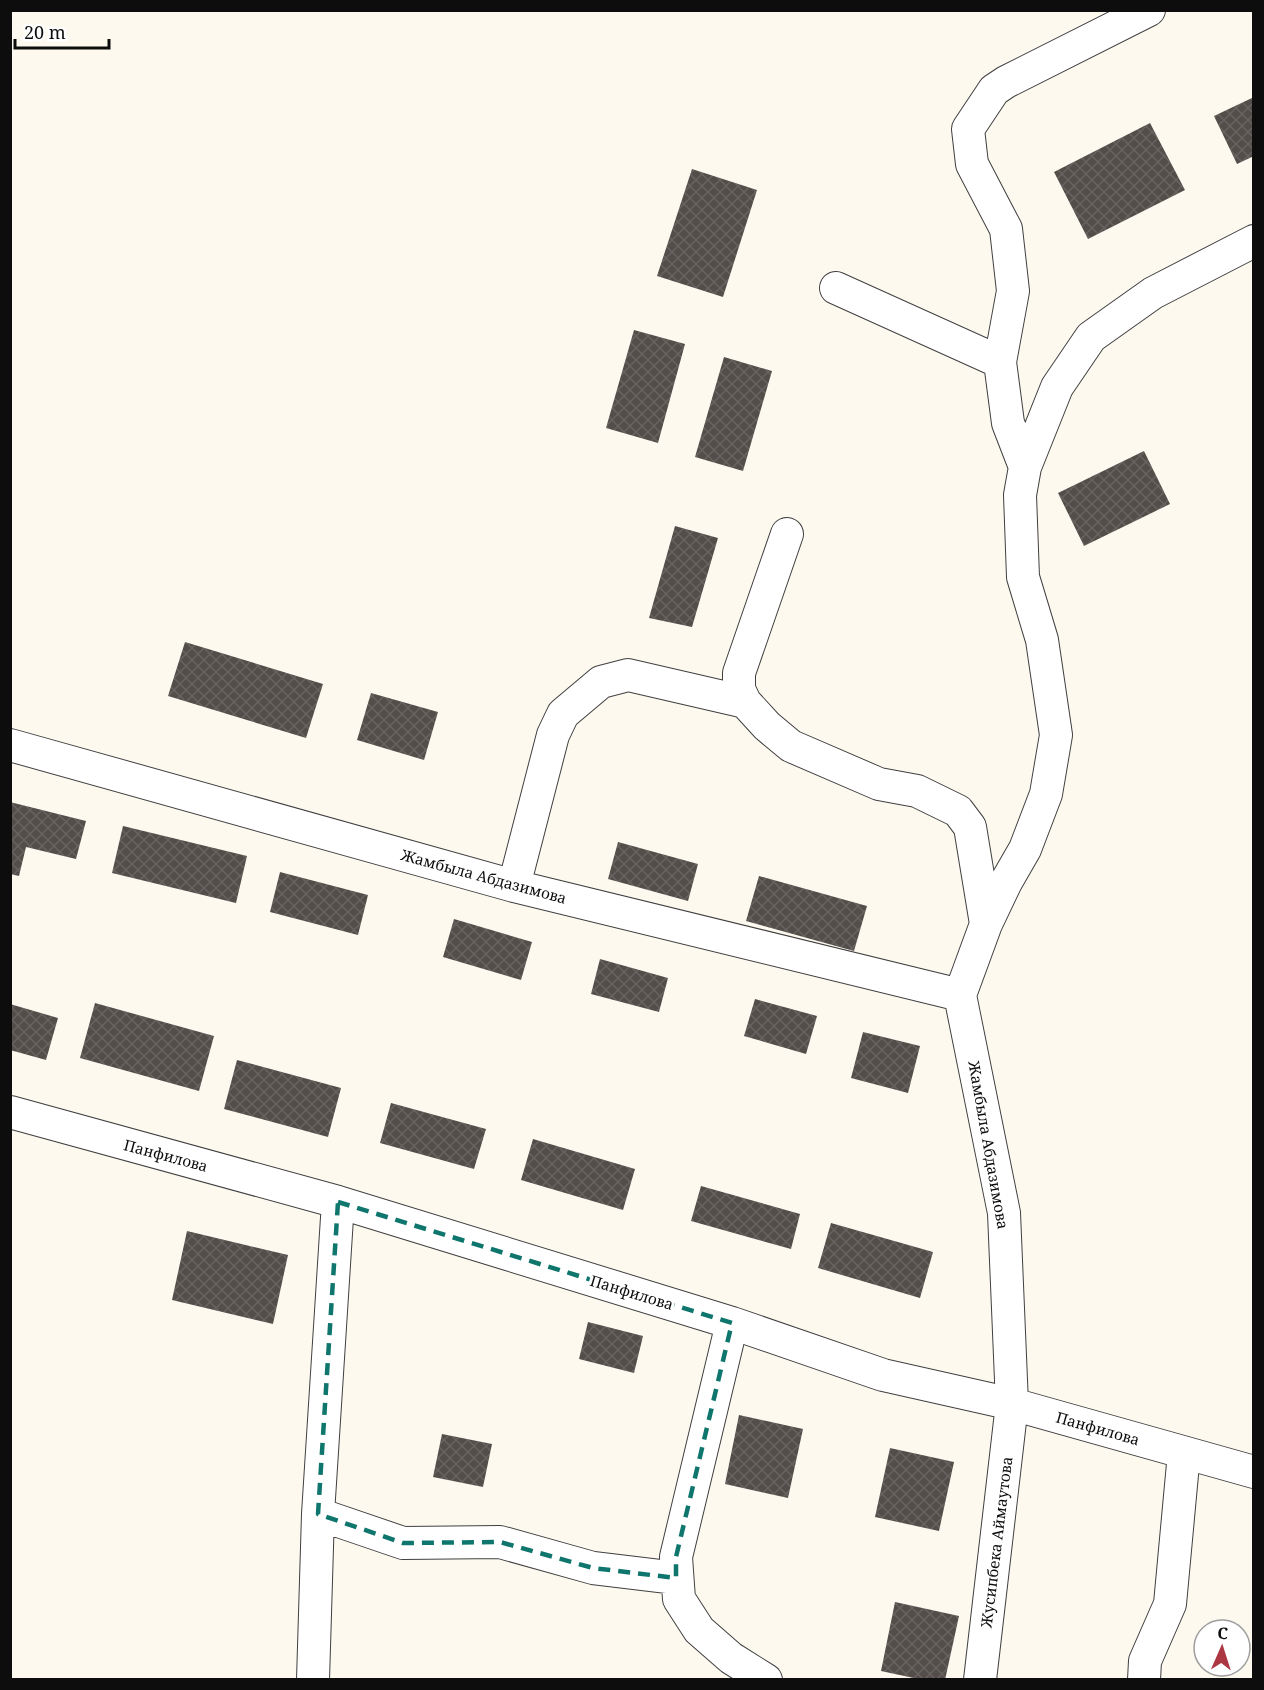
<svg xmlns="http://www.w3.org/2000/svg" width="1264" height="1690" font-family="'Noto Serif',serif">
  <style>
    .building { fill: url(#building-cross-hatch) }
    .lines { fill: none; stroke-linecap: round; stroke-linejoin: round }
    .street-casing { stroke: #404040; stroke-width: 34 }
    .street { stroke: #fff; stroke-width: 32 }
    .marked { fill: none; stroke: #0f766e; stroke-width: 4.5; stroke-dasharray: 12 8; stroke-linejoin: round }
    .labels { text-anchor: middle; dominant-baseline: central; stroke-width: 6; stroke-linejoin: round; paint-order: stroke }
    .street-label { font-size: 15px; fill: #0d0d0d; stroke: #fff }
  </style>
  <defs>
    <pattern id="building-cross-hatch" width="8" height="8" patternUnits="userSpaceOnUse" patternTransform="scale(1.5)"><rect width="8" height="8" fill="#544e4b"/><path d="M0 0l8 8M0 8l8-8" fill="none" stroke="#686360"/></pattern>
  </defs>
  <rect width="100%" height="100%" fill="#fdf9ef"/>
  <path class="building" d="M1254 97V156L1237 164 1214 116Z
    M1150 123 1185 190 1088 239 1054 172Z
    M692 169 757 190 723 297 657 276Z
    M634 330 685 344 658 443 606 428Z
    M724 357 772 371 743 471 695 457Z
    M1144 451 1170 504 1084 546 1058 493Z
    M675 526 718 538 692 627 649 618Z
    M185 642 323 684 306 738 168 696Z
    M371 693 438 712 424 760 357 740Z
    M10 802 86 821 76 859 26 847 19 876 10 874Z
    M123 826 247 856 236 903 112 873Z
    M618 842 698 864 688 901 608 879Z
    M280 872 368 895 358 935 270 912Z
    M759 876 867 906 854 951 746 921Z
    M454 919 532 942 521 980 443 957Z
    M600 959 668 978 659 1012 591 994Z
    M755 999 817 1016 806 1054 744 1036Z
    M95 1003 214 1036 199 1091 80 1058Z
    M10 1004 58 1018 46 1060 10 1050Z
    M863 1032 920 1046 908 1093 851 1078Z
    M237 1060 341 1088 328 1137 224 1109Z
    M391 1103 486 1129 474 1169 380 1143Z
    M533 1139 635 1169 623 1210 521 1180Z
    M701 1186 800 1214 791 1249 691 1221Z
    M831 1223 933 1252 920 1298 818 1268Z
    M187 1231 288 1255 273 1324 172 1300Z
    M588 1322 643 1336 634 1373 579 1359Z
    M739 1415 803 1429 788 1498 725 1484Z
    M442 1434 492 1444 483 1487 433 1477Z
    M890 1448 954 1462 939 1531 875 1517Z
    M895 1602 959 1616 945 1680H923L881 1671Z"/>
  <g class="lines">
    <defs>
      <path id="street" d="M836 288 1000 362
        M1025 467 1057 387 1091 337 1153 293 1254 241
        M787 534 739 673V689L745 702 767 726 791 746 879 784 917 791 958 811 970 827 986 924
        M10 745 514 886 960 995
        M514 886 553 735 563 714 601 682 628 675 745 702
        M10 1112 338 1202 732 1323 883 1375 1012 1404 1254 1472
        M732 1323 676 1557 679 1599 699 1630 731 1658 766 1680
        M318 1514 403 1543 500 1542 593 1568 676 1578
        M313 1680 318 1514 338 1202
        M980 1680 1012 1404 1004 1213 960 995 986 924 1006 882 1025 849 1046 794 1056 735 1042 640 1023 577 1020 495 1025 467 1008 423 1000 362 1013 291 1006 229 972 164 968 129 994 90 1006 82 1149 10
        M1144 1680 1145 1661 1170 1604 1184 1453"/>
    </defs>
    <use href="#street" class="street-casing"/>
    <use href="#street" class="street"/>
  </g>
  <path class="marked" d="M338 1202 732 1323 676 1557V1578L593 1568 500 1542 403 1543 318 1514Z"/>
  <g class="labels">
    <g class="street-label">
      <text transform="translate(484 876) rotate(15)">Жамбыла Абдазимова</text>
      <text transform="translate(989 1145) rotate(80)">Жамбыла Абдазимова</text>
      <text transform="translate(166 1155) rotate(15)">Панфилова</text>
      <text transform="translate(632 1292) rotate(17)">Панфилова</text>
      <text transform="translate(1098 1428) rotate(16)">Панфилова</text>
      <text transform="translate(996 1542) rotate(-83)">Жусипбека Аймаутова</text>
    </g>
  </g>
  <rect width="1264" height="1690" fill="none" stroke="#0d0d0d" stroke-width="24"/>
  <g transform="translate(1222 1648) rotate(3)"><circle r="28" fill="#ffffff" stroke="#9e9e9e" stroke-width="1.5"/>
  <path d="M0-4.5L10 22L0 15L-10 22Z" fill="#ac3641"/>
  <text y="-9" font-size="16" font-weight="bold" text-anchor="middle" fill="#0d0d0d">С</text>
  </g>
  <path d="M15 39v9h94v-9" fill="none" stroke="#0d0d0d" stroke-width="3"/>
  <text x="24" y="39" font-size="18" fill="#0d0d0d" stroke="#ffffff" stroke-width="4.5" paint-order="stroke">20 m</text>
</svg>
